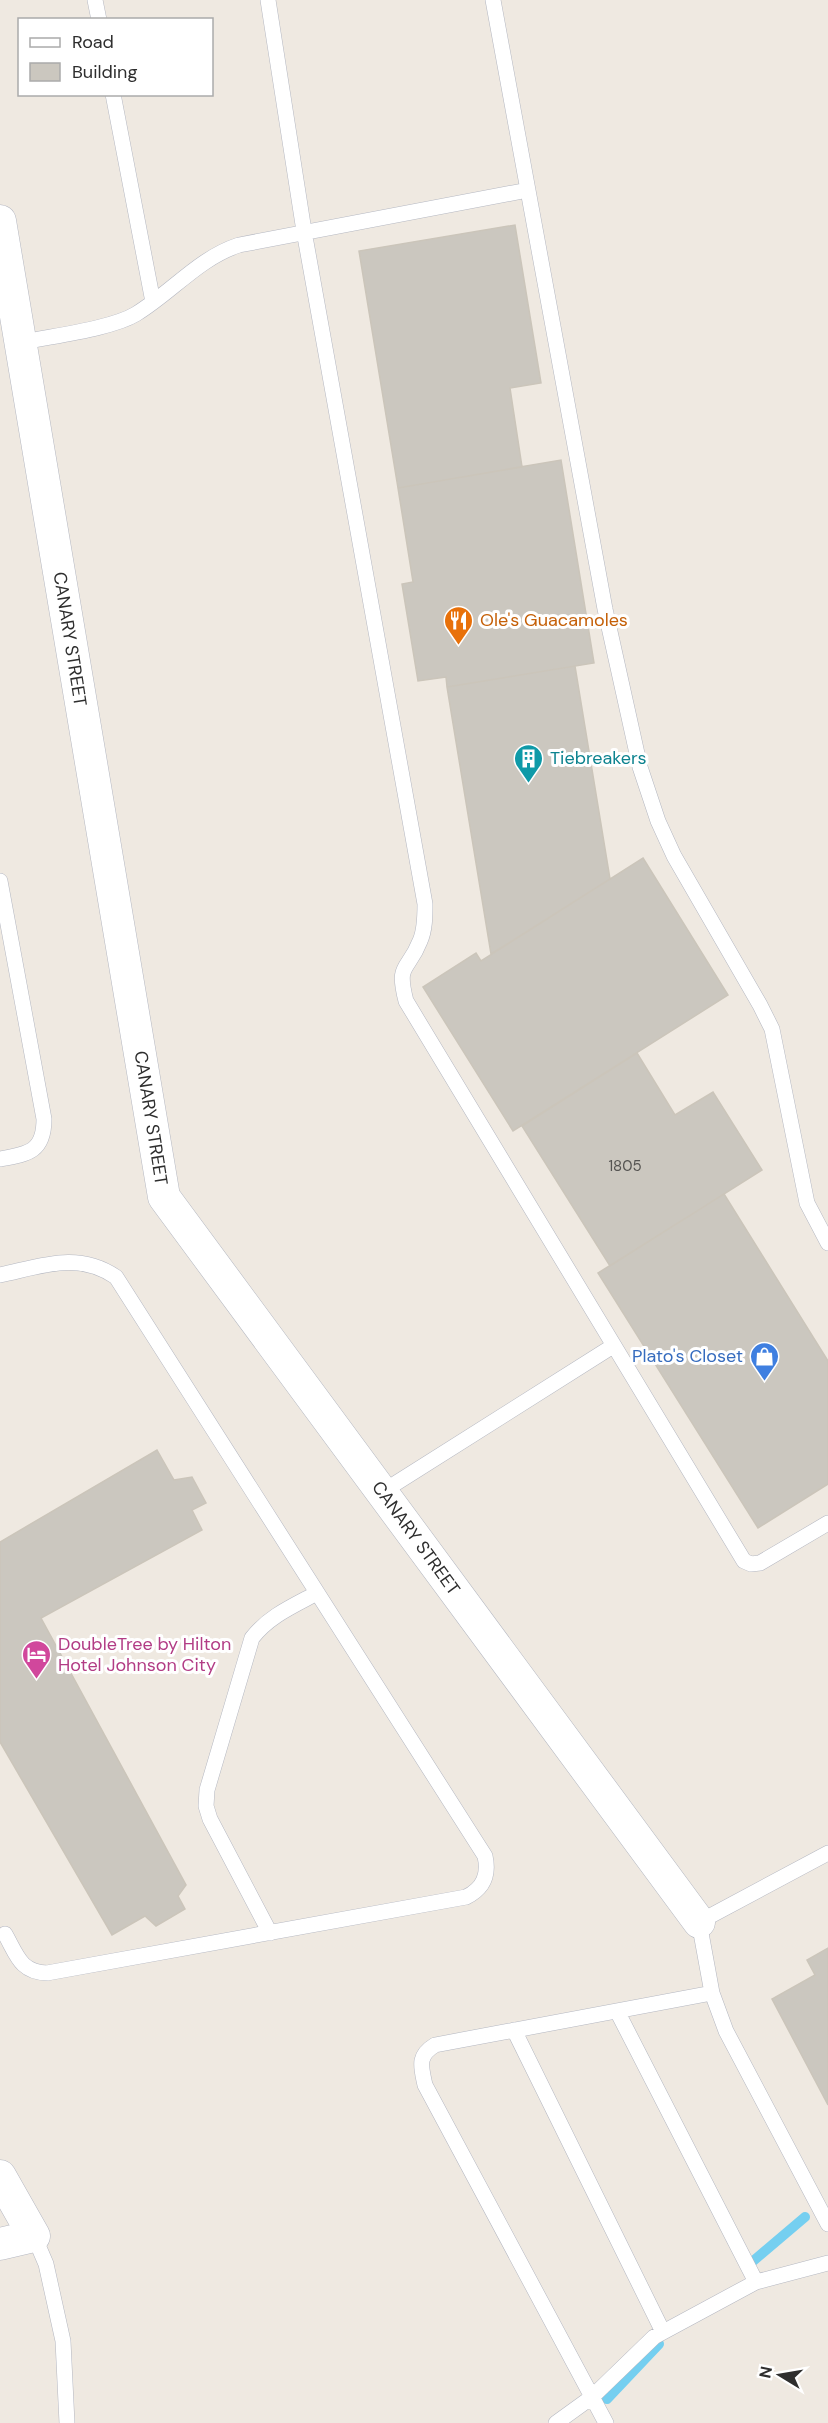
<svg xmlns="http://www.w3.org/2000/svg" width="828" height="2423" font-family="'DM Sans',sans-serif">
  <style>
    .lines { fill: none; stroke-linecap: round; stroke-linejoin: round }
    .stream { stroke: #75cff0; stroke-width: 10 }
    .building { fill: #cbc7bf; stroke: #cbc5ba; stroke-width: 1.5 }
    .service-casing { stroke: #b4b7c1; stroke-width: 16 }
    .minor-casing { stroke: #b4b7c1; stroke-width: 33 }
    .service { stroke: #fff; stroke-width: 15 }
    .minor { stroke: #fff; stroke-width: 32 }
    .labels { text-anchor: middle; dominant-baseline: central; stroke-width: 6; stroke-linejoin: round; paint-order: stroke }
    .number-label { font-size: 15px; fill: #555452 }
    .food-label { font-size: 18px; fill: #c56008; stroke: #fff; text-anchor: start }
    .street-label { font-size: 18px; fill: #2e2e2e; stroke: #fff }
    .culture-label { font-size: 18px; fill: #0d838f; stroke: #fff; text-anchor: start }
    .shop-label { font-size: 18px; fill: #366cbe; stroke: #fff; text-anchor: end }
    .hotel-label { font-size: 18px; fill: #b23c85; stroke: #fff; text-anchor: start }
  </style>
  <rect width="100%" height="100%" fill="#efe9e1"/>
  <g class="lines">
    <path class="stream" d="M752 2262 805 2217
      M607 2399 659 2344"/>
  </g>
  <path class="building" d="M515 225 541 383 510 388 522 467 398 488 359 251Z
    M561 460 594 663 447 687 446 677 418 681 402 584 413 582 398 488Z
    M575 666 610 879 491 954 447 687Z
    M643 858 728 995 513 1131 423 987 476 953 481 961Z
    M637 1053 675 1115 713 1092 762 1170 610 1266 522 1126Z
    M724 1194 828 1361V1484L758 1528 598 1273Z
    M157 1450 174 1480 192 1477 206 1503 192 1510 202 1530 41 1618 186 1885 178 1896 185 1909 156 1926 145 1916 112 1935 0 1742V1542Z
    M828 1948V2105L772 1999 815 1975 807 1960Z"/>
  <g class="lines">
    <defs>
      <path id="service" d="M95 0 99 20
        M268 0 304 231 425 904C425 916 425 930 420 941 408 972 396 962 406 1001L744 1561 751 1564 760 1563 828 1523
        M493 0 605 609 640 767 658 821 674 856 760 1005 772 1029 807 1203 828 1243
        M113 94 153 302
        M20 343C51 336 111 329 136 314 172 292 199 258 239 245L528 190
        M0 881 44 1119C44 1152 28 1154 0 1159
        M0 1275C42 1266 78 1251 116 1277L485 1856C489 1874 484 1888 466 1897L47 1973C20 1972 17 1955 5 1934
        M382 1492 613 1346
        M828 1853 699 1922 712 1993 726 2031 828 2224
        M270 1933 210 1819 206 1806 207 1790 252 1638C269 1616 293 1606 317 1593
        M617 2011 756 2282
        M514 2030 663 2332
        M34 2236 46 2264 63 2341 67 2423
        M556 2423 592 2397 654 2337 756 2282 828 2263
        M606 2423 425 2085C421 2066 417 2056 435 2045L712 1993"/>
      <path id="minor" d="M0 221 164 1197 699 1922
        M0 2176 34 2236 0 2244"/>
    </defs>
    <use href="#service" class="service-casing"/>
    <use href="#minor" class="minor-casing"/>
    <use href="#service" class="service"/>
    <use href="#minor" class="minor"/>
  </g>
  <defs>
    <symbol id="restaurant-pin" viewBox="-11 -11 22 30"><path d="M0 17L-7.5 6A9.5 9.5 0 1 1 7.5 6Z" fill="#e8710a" stroke="#fff"/><path d="M-5-6h1v4h1v-4h1v4h1v-4h1v5L-1.5 .5V6h-2V.5L-5-1ZM5-6V6H3V1.5H1.5Q1.5-4 5-6Z" fill="#fff"/></symbol>
    <symbol id="building-pin" viewBox="-11 -11 22 30"><path d="M0 17L-7.5 6A9.5 9.5 0 1 1 7.5 6Z" fill="#0f9aa8" stroke="#fff"/><path d="M-4-6H4V6H1V3H-1V6H-4ZM-2.5-4.3h1.7v1.8h-1.7ZM.8-4.3h1.7v1.8H.8ZM-2.5-1h1.7V.8h-1.7ZM.8-1h1.7V.8H.8Z" fill="#fff"/></symbol>
    <symbol id="shop-pin" viewBox="-11 -11 22 30"><path d="M0 17L-7.5 6A9.5 9.5 0 1 1 7.5 6Z" fill="#3f7fe0" stroke="#fff"/><path d="M-5-2.5h2.3a2.7 3.5 0 0 1 5.4 0H5L5.5 6h-11ZM-1.5-2.5h3a1.5 2.3 0 0 0-3 0Z" fill="#fff"/></symbol>
    <symbol id="hotel-pin" viewBox="-11 -11 22 30"><path d="M0 17L-7.5 6A9.5 9.5 0 1 1 7.5 6Z" fill="#d1479c" stroke="#fff"/><path d="M-6-4.5h1.5V1H6V5H4.5V3h-9V5H-6ZM-4 0a1.8 1.8 0 1 1 3.6 0ZM.5 0V-2.5h3Q6-2.5 6 0Z" fill="#fff"/></symbol>
  </defs>
  <g fill-rule="evenodd">
    <use href="#restaurant-pin" x="442" y="604" width="33" height="45"/>
    <use href="#building-pin" x="512" y="742" width="33" height="45"/>
    <use href="#shop-pin" x="748" y="1340" width="33" height="45"/>
    <use href="#hotel-pin" x="20" y="1638" width="33" height="45"/>
  </g>
  <g class="labels">
    <g class="number-label">
      <text x="625" y="1166">1805</text>
    </g>
    <g class="food-label">
      <text x="480" y="620">Ole's Guacamoles</text>
    </g>
    <g class="street-label">
      <text transform="translate(70 639) rotate(81)">CANARY STREET</text>
      <text transform="translate(151 1118) rotate(81)">CANARY STREET</text>
      <text transform="translate(416 1538) rotate(54)">CANARY STREET</text>
    </g>
    <g class="culture-label">
      <text x="550" y="758">Tiebreakers</text>
    </g>
    <g class="shop-label">
      <text x="743" y="1356">Plato's Closet</text>
    </g>
    <g class="hotel-label">
      <text x="58" y="1644">DoubleTree by Hilton<tspan x="58" dy="21">Hotel Johnson City</tspan></text>
    </g>
  </g>
  <rect x="18" y="18" width="195" height="78" fill="#ffffff" stroke="#ababab" stroke-width="1.5"/>
  <rect x="30" y="38" width="30" height="9" fill="#ffffff" stroke="#ababab" stroke-width="1.5"/>
  <text x="72" y="48" font-size="18" fill="#2e2e2e">Road</text>
  <rect x="30" y="63" width="30" height="18" fill="#cbc7bf" stroke="#ababab" stroke-width="1.5"/>
  <text x="72" y="78" font-size="18" fill="#2e2e2e">Building</text>
  <g transform="translate(780 2375) rotate(281)" stroke="#ffffff" stroke-width="4.5" paint-order="stroke">
  <path d="M0-4.5L10 22L0 15L-10 22Z" fill="#2e2e2e"/>
  <text y="-9" font-size="16" font-weight="bold" text-anchor="middle" fill="#2e2e2e">N</text>
  </g>
</svg>
